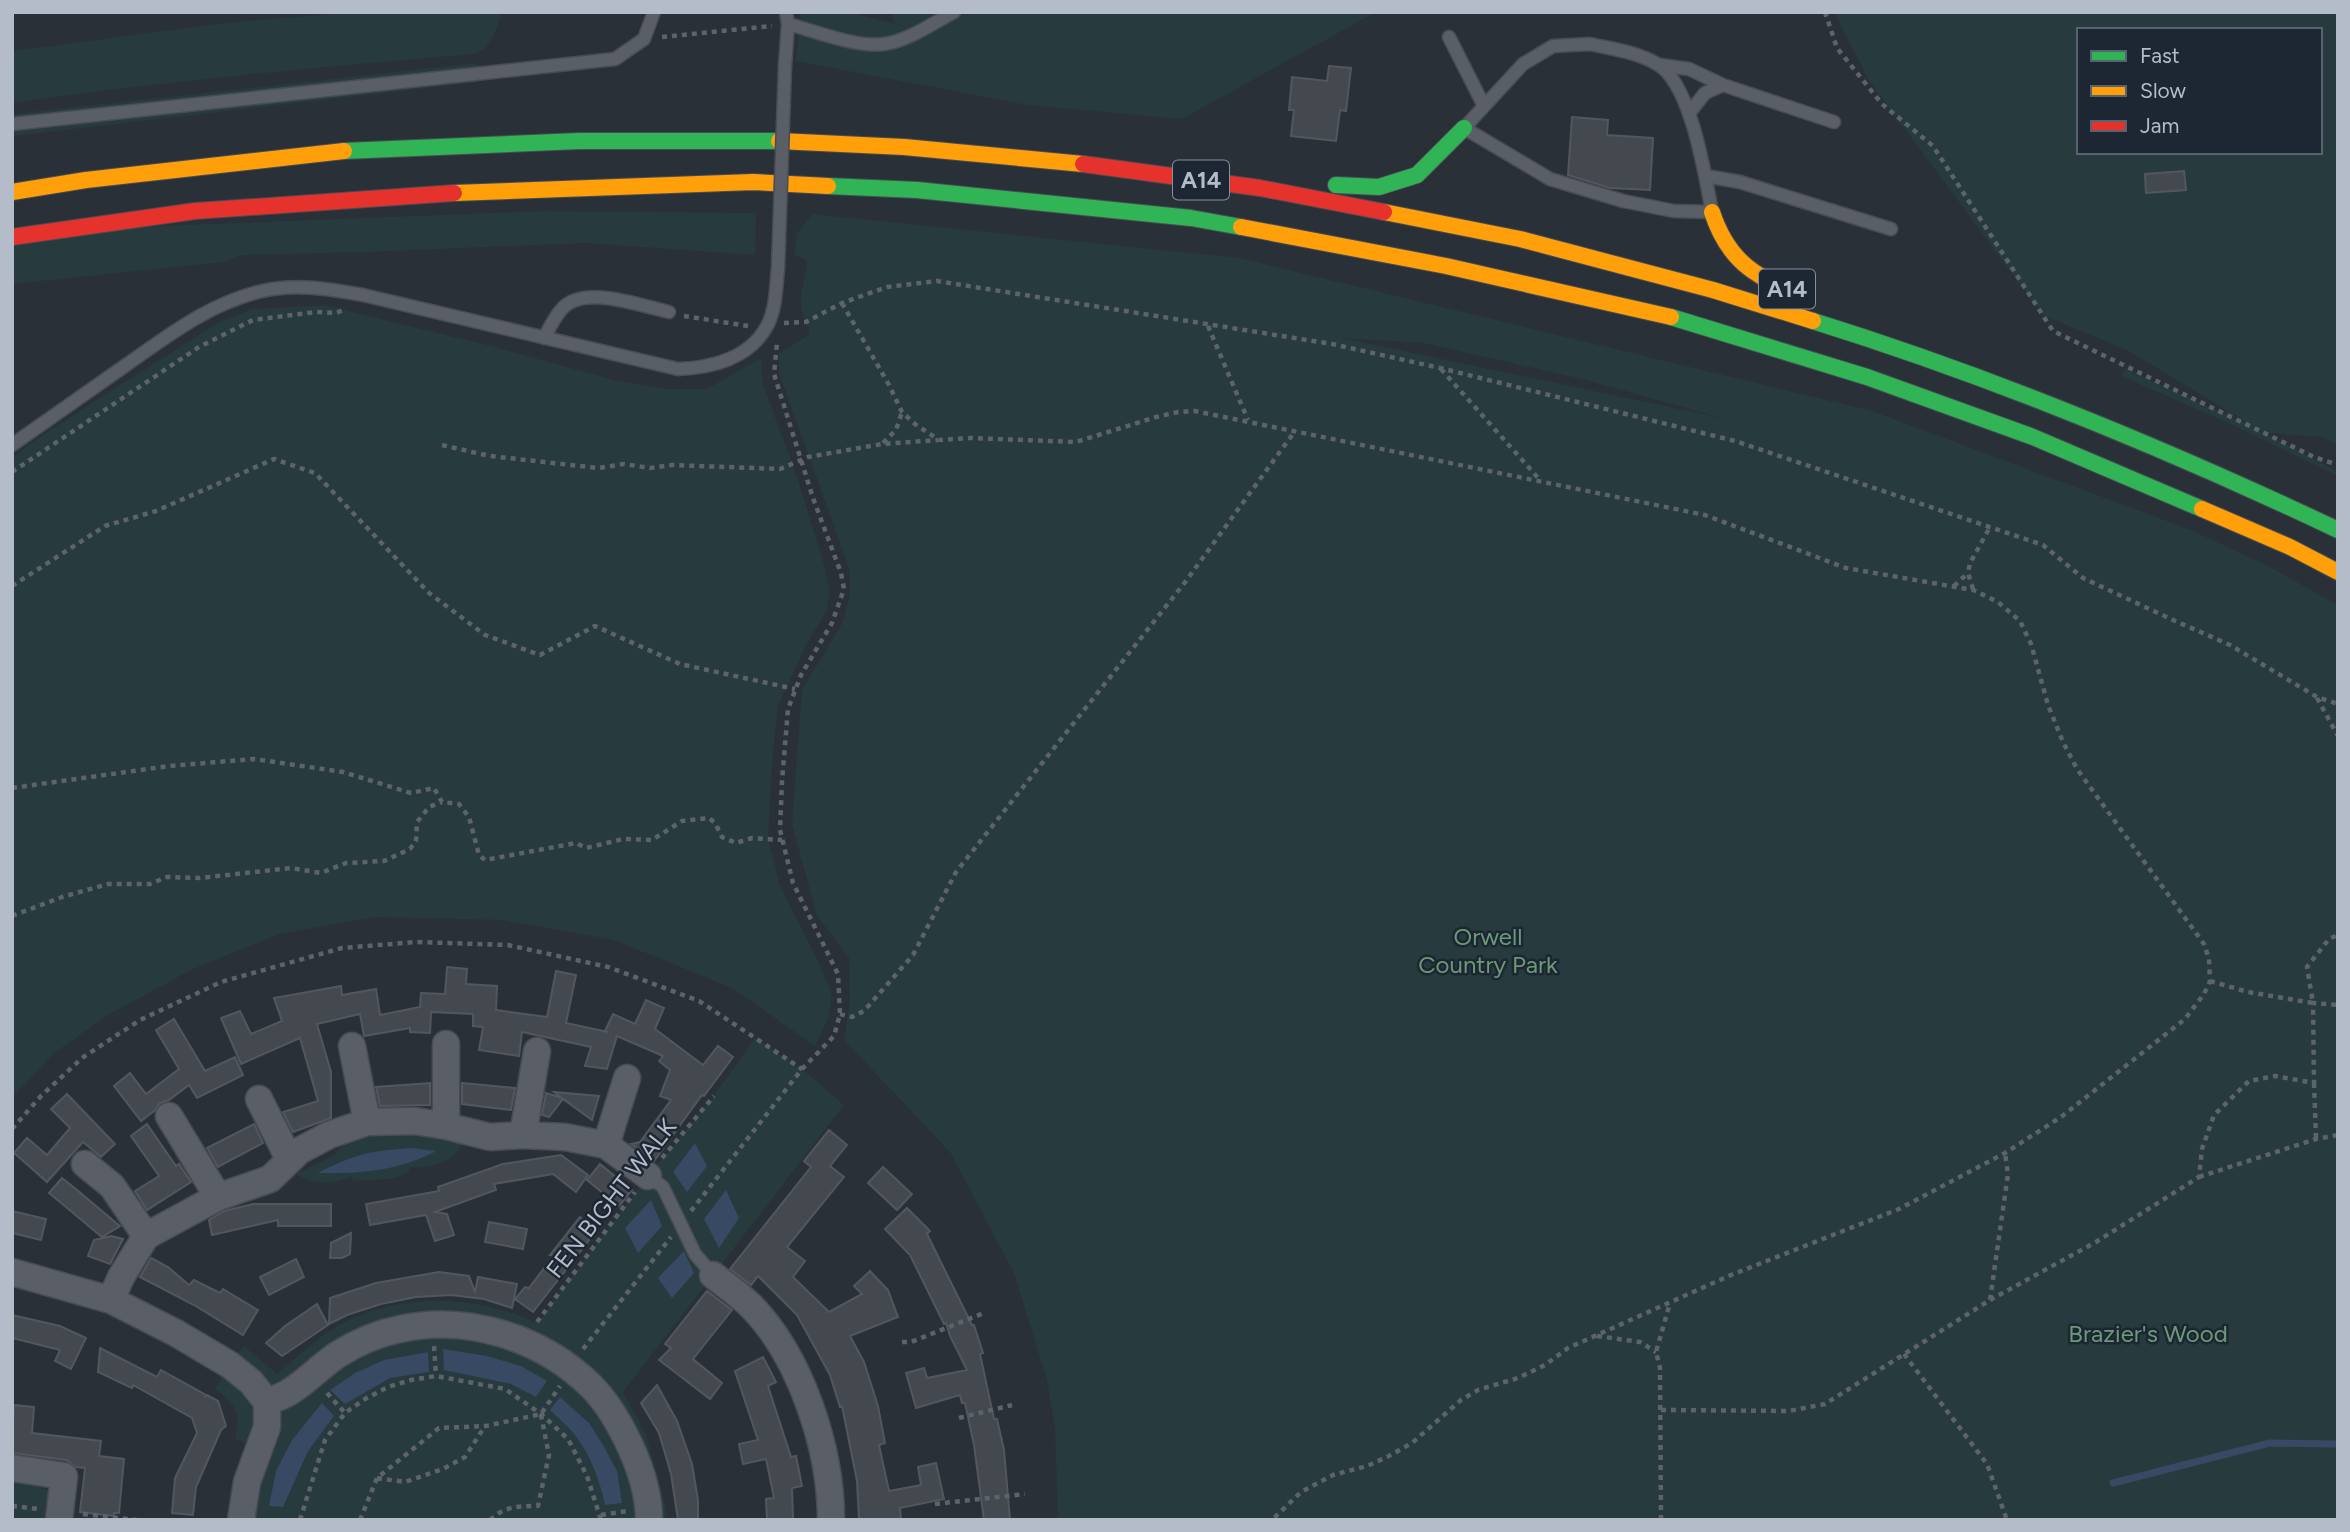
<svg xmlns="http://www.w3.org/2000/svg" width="2350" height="1532" font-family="Figtree,sans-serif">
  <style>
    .green { fill: #273a3e; fill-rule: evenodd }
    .water { fill: #384963 }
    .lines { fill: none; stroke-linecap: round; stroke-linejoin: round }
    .stream { stroke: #384963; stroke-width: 7 }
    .building { fill: #444950; stroke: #52575f; stroke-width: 2 }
    .lane-casing { stroke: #484c53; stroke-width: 15 }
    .street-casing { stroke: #484c53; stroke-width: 29 }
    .fast-casing { stroke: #474c53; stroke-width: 18 }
    .slow-casing { stroke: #474c53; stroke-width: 18 }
    .jam-casing { stroke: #474c53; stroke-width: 18 }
    .path { stroke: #5d636a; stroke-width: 4.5; stroke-dasharray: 5 5; stroke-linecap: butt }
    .lane { stroke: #5a5e66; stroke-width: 12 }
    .street { stroke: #5a5e66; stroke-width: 26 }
    .fast { stroke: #30b455; stroke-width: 16 }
    .slow { stroke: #ff9f0a; stroke-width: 16 }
    .jam { stroke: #e5322d; stroke-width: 16 }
    .lane-bridge-casing { stroke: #484c53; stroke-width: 15; stroke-linecap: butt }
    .lane-bridge { stroke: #5a5e66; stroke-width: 12 }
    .labels { text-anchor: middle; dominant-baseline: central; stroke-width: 5; stroke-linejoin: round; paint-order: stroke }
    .shield { fill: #1d2633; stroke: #878f9c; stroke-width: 2 }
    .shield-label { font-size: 23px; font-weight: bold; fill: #b4bcc9 }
    .park-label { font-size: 24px; fill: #6b9a76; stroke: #1d2633 }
    .street-label { font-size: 24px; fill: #b4bcc9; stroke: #1d2633 }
  </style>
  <rect width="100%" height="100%" fill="#2a3038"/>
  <path class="green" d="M358 12H502C496 31 493 45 475 54 320 67 166 81 12 103V51L233 22Z
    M801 12H848L895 24 891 13 893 12H1376L1182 119 1027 105 796 61Z
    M1834 12H2338V445L2322 437 2265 433 2338 472V476L2226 422 2121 376 2125 369 2256 428 2129 351 2043 315 1870 82ZM2079 30H2320V152H2079Z
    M478 63 479 82 12 136V114Z
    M544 211 756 213 755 255 586 243 367 252 241 255 223 262 12 284V243L104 228Z
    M812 214 1239 258 1872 411 2191 530 2266 565 2338 605V1520H1058L1055 1427 1047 1380 1014 1273 950 1152 844 1040 850 1001 849 958 817 916 792 824 802 690 843 622 850 594V571L779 373V354L810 334C807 323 801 313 801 301 801 287 807 275 807 261L794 254 797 234ZM1342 338 1424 343 1586 380 1722 418Z
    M324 305 487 345 614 380 667 389H707L761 358 763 384 797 477 824 564 830 593 826 612 806 645 778 706 773 750 768 838 780 886 820 965 832 994 828 1019 815 1046 732 988 614 940 503 920 375 917 279 934 191 970 108 1015 53 1054 12 1098V458L44 434 219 322 252 309Z
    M755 1038 802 1069 844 1105 623 1392 646 1435 666 1507V1520H252L256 1478 267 1451 235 1439C241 1411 236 1406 215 1388L244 1346 277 1374C292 1361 307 1348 322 1336 385 1291 470 1292 537 1323L648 1176 714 1096Z
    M412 1131 463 1143C452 1163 432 1168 410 1167L408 1173 391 1179 354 1181 351 1177C332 1184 313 1185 296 1174L335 1155 344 1143 372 1134Z
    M12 1477 42 1480 41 1488 53 1490 50 1520H12Z"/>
  <path class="water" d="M695 1143 707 1166 687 1192 673 1172Z
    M411 1148 436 1151C399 1171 359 1174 318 1173 355 1154 369 1151 411 1148Z
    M726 1190 739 1218 719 1248 704 1219Z
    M651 1200 662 1226 638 1253 625 1228Z
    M684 1251 694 1273 672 1298 658 1278Z
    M443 1349 487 1356 521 1366 547 1381 536 1397 511 1384 444 1370Z
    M428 1352 429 1372 390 1378 345 1404 330 1390 355 1373 384 1360Z
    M560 1397 589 1423 603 1445 617 1471 622 1503 605 1505C600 1481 590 1453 574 1434 567 1425 558 1418 550 1410Z
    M322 1403 334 1416 308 1451 283 1507 269 1506 276 1471 292 1440Z"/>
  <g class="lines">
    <path class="stream" d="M2113 1483 2270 1443 2338 1444"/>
  </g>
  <path class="building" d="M1329 66 1351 68 1346 111 1340 110 1336 141 1291 136 1294 110H1289L1292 77 1327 81Z
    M1572 117 1608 120 1607 135 1653 138 1650 190 1610 188 1568 175Z
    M2184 171 2186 190 2146 193 2145 174Z
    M447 967 467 969 466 984 497 986 496 1010 547 1017 556 971 576 975 566 1023 608 1032 605 1031 613 1014 635 1024 646 1000 664 1008 655 1029 703 1065 718 1046 733 1057 704 1096 702 1095 654 1161 631 1144 640 1142 671 1100 660 1096 670 1070 659 1061 663 1056 617 1036 607 1069 585 1066 591 1047 522 1032 519 1056 479 1050 483 1027 473 1026V1014L431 1012 430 1033 410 1032V1028L364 1036 360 1014 317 1024 331 1072V1118L293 1132 283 1112 318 1101 300 1038 241 1064 221 1018 240 1011 251 1034 282 1021 274 998 341 986 342 995 376 989 380 1015 420 1007 421 993 445 994Z
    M174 1019 205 1071 235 1057 243 1075 197 1098 189 1085 169 1100 160 1103 154 1111 141 1121 114 1086 130 1073 146 1094 179 1069 156 1030Z
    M430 1083V1105L380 1106 376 1087Z
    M462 1083 515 1088 511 1110 462 1104Z
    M554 1092 599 1096 592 1120 563 1099 549 1117 542 1115 546 1093 562 1098Z
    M67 1094 115 1144 101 1157 83 1142 47 1182 14 1153 27 1138 47 1155 70 1128 51 1109Z
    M147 1124 176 1166 179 1164 191 1182 147 1210 135 1191 159 1176 131 1136Z
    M254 1124 263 1143 218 1167 207 1148Z
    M829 1130 847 1145 830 1166 844 1177 787 1247 805 1261 793 1277 829 1312 862 1294 854 1286 870 1271 888 1290 898 1317 850 1336 864 1362 878 1406 885 1443 879 1445 889 1491 921 1485 918 1467 936 1463 944 1499 900 1508 901 1520H859L857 1481 842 1406 840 1407 830 1375 797 1315 758 1276 751 1285 730 1269 811 1167 804 1161Z
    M561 1155 588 1175 576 1192 553 1174 494 1184 496 1190 435 1212 447 1214 454 1235 435 1241 426 1215 370 1225 366 1204 439 1191 438 1187 503 1164Z
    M600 1164 632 1190 619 1206 587 1180Z
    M883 1167 912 1194 897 1210 868 1183Z
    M62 1178 77 1190 120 1226 102 1237 49 1193Z
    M253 1204H331V1226H278V1220L212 1235 209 1220 224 1211Z
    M907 1208 930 1231 927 1234 972 1325H974L983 1353 980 1354 994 1419H997L1004 1450 1010 1520H984L974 1445 965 1403H962L960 1395 916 1408 906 1373 924 1368 927 1378 967 1370 950 1336 946 1323 944 1324 910 1255 885 1229Z
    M12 1211 46 1219 41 1240 12 1233Z
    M580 1217 597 1230 533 1312 515 1299 525 1287 529 1288 554 1255H550Z
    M489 1222 527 1229 523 1249 485 1242Z
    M351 1233 350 1254 342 1258H330L331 1243Z
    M111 1236 123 1239 110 1264 88 1256 94 1240Z
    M151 1258 168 1267 189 1285 194 1280 220 1293 223 1289 258 1310 243 1335 194 1305 140 1277Z
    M296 1259 304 1277 269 1295 260 1277Z
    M439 1272 469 1276 475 1292 478 1277 517 1284 512 1308 484 1299 451 1295 416 1297 381 1304 347 1315 329 1324 330 1298 376 1283Z
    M707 1291 732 1310 693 1359 722 1383 710 1399 659 1360 671 1348 665 1344Z
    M317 1304 328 1325 282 1356 266 1343 285 1326Z
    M12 1315 60 1326 86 1338 71 1369 55 1361 60 1350 12 1338Z
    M100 1348 157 1377 161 1370 206 1395 205 1397 207 1395 218 1401 226 1426 221 1430 196 1487 193 1515 172 1513 175 1478 197 1433 192 1418 133 1385 132 1388 98 1372Z
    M763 1357 776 1382 768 1386 791 1457 796 1456 802 1486 792 1488 793 1520H767L766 1499 774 1498 766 1459 743 1464 739 1444 758 1440 735 1371Z
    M657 1385 677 1421 692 1464 698 1500V1520H678L671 1474 659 1433 641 1403Z
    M14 1405 34 1407 32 1433 101 1441 99 1456 124 1459 119 1513H114V1516L80 1512 85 1468 76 1467 66 1460 12 1453Z"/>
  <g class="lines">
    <defs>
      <path id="lane" d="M788 24C815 31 857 48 884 44 908 41 933 23 954 12
        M1449 37 1484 106
        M1590 44C1612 49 1637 52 1657 64 1691 83 1705 175 1712 212L1674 211 1623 201 1550 179 1464 128 1523 64 1553 46Z
        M1660 65 1689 69 1723 85 1834 122
        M785 66 788 24 786 12
        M1690 112 1705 93 1723 85
        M12 124 615 59 644 39 654 12
        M1706 176 1740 182 1891 229
        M544 338C549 329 554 318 561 310 582 283 641 306 669 312
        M12 445C50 418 88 392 126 365 169 335 210 303 262 291 295 283 330 289 363 295L678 369C712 368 750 358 767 326 776 310 776 287 778 268
        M648 1176 663 1187 695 1254 713 1275"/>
      <path id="street" d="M352 1046 367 1122
        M259 1099 284 1149 292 1158
        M169 1116 218 1197
        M446 1126V1044
        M523 1135 537 1051
        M606 1145 627 1078
        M85 1164 112 1186 146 1236
        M12 1272 111 1300 176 1333 230 1365 251 1382 267 1402
        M713 1275C725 1285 739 1294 751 1306 801 1357 831 1449 831 1520
        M111 1300 121 1277 146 1236 218 1197 270 1179 299 1151 329 1135 367 1122 415 1121 446 1126 490 1137 523 1135 565 1137 606 1145 648 1176
        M267 1402C274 1399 284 1396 291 1391 307 1381 321 1366 337 1355 356 1343 379 1333 400 1329 468 1314 542 1338 591 1386 608 1403 621 1426 631 1448 641 1470 649 1496 649 1520
        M12 1468 64 1476 59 1520
        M241 1520 247 1482 267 1427V1402"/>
      <path id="fast" d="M344 151 579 141H779
        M1336 185 1379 187 1417 175 1464 128
        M828 186 917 190 1191 218 1241 227
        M1671 317 1867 377 2033 437 2202 509
        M1813 321C1993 377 2167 449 2338 530"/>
      <path id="slow" d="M779 141 904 147 1083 164
        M12 192 86 180 344 151
        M454 193 753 182 828 186
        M1384 212 1520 239 1713 290 1813 321
        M1712 212C1729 264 1758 278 1806 297
        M1241 227 1446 266 1671 317
        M2202 509 2290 547 2338 572"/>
      <path id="jam" d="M1083 164 1260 188 1384 212
        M12 237 195 211 454 193"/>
    </defs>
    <use href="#lane" class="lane-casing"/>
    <use href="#street" class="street-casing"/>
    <use href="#fast" class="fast-casing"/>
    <use href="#slow" class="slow-casing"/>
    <use href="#jam" class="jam-casing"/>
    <path class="path" d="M1825 12 1837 48 1882 104 1933 146 2053 331 2314 457 2338 465
      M662 37 772 26
      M842 303 889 385 902 412 915 424 939 440 970 438 1076 442 1156 417 1178 412 1195 411 1705 515 1846 568 1973 590 1998 602 2020 621 2031 644 2048 705 2063 742 2077 769 2204 944 2209 959 2210 981 2204 994 2185 1019 2061 1117 2005 1153 1899 1209 1731 1275 1568 1348 1545 1365 1518 1378 1478 1390 1461 1400 1412 1443 1387 1457 1367 1466 1333 1475 1301 1492 1272 1520
      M684 316 748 326
      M784 323 806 322 842 303 887 287 937 281 1332 344 1440 368 1735 441 2043 545 2083 578 2173 620 2230 645 2317 697 2338 704
      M1208 326 1248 420
      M1441 369 1540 480
      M883 443 896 430 902 412
      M442 445 490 456 598 468 624 464 650 468 672 465 780 469 808 457 882 444 938 440
      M12 472 199 347 253 320 316 312 336 313 346 309
      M12 586 105 526 156 511 274 459 315 473 429 593 485 635 540 655 595 626 680 664 795 689
      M1954 586 1968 573
      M1973 589 1968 573 1970 563 1990 527
      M2317 698 2338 736
      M12 788 169 766 254 759 343 772 411 793 434 788 442 802 459 804 469 817 479 855 485 860 576 843 586 848 623 839 652 840 682 821 709 818 715 823 722 837 736 843 752 838 782 840
      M12 916 62 897 108 884H150L167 877 200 878 291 868 321 873 346 863 384 861 410 849 416 841 417 822 429 807 442 802
      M2210 981 2248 992 2313 1003 2307 967 2329 939 2338 935
      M840 1014 852 1017 864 1011 913 955 956 872 1186 581 1295 431
      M2314 1083 2316 1138
      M12 1129 41 1096 82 1058 140 1020 221 982 342 948 416 942 508 945 608 967 699 1001 802 1069
      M662 1158 714 1096
      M2199 1177 2316 1139 2338 1135
      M691 1211 802 1069 834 1036 840 1014 838 974 793 883 780 830 782 781 788 709 801 675 832 623 844 589 841 573 813 498 774 374 777 343
      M1990 1300 2096 1242 2199 1177 2202 1149 2214 1115 2249 1081 2275 1076 2314 1083 2313 1003 2338 1005
      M537 1322 635 1192
      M1597 1336 1640 1342 1656 1352
      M902 1342H911L984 1313
      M434 1346 436 1376
      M583 1349 671 1237
      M1904 1354 1987 1464 2007 1520
      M327 1393 345 1413
      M1661 1410 1789 1411 1825 1404 1990 1300 2008 1174 2005 1153
      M959 1418 1012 1405
      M377 1478 405 1482 443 1469 465 1457 485 1426
      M935 1504 1025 1494
      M12 1506 39 1509
      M83 1514 137 1520
      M601 1515 628 1511
      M300 1520 325 1440 345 1413 365 1399 388 1387 411 1380 436 1376 505 1389 541 1414 568 1439 587 1476 601 1520
      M360 1520 377 1478 439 1428 486 1426 541 1414 560 1386
      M490 1520C505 1506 518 1506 538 1506L549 1455 541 1415
      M1661 1520 1660 1368 1656 1352 1670 1303"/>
    <use href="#lane" class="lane"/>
    <use href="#street" class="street"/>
    <use href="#fast" class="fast"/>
    <use href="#slow" class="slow"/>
    <use href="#jam" class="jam"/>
    <defs>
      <path id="lane-bridge" d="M778 268 785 66"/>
    </defs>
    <use href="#lane-bridge" class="lane-bridge-casing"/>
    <use href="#lane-bridge" class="lane-bridge"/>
  </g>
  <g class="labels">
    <g class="shield">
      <rect x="1173" y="160.5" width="56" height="39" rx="5"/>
      <rect x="1759" y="269.5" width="56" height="39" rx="5"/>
    </g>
    <g class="shield-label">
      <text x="1201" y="180">A14</text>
      <text x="1787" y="289">A14</text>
    </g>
    <g class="park-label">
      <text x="1488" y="936">Orwell<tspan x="1488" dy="28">Country Park</tspan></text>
      <text x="2148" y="1333">Brazier's Wood</text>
    </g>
    <g class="street-label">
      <text transform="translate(611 1198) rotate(-52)">FEN BIGHT WALK</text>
    </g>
  </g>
  <rect width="2350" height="1532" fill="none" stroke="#b4bcc9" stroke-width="28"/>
  <rect x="2077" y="28" width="245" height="126" fill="#1d2633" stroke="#59626f" stroke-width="2"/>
  <rect x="2091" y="51" width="35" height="10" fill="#30b455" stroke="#59626f" stroke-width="2"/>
  <text x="2140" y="63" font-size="21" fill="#b4bcc9">Fast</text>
  <rect x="2091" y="86" width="35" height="10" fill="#ff9f0a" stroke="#59626f" stroke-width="2"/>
  <text x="2140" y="98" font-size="21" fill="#b4bcc9">Slow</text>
  <rect x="2091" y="121" width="35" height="10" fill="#e5322d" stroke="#59626f" stroke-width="2"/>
  <text x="2140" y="133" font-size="21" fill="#b4bcc9">Jam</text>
</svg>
